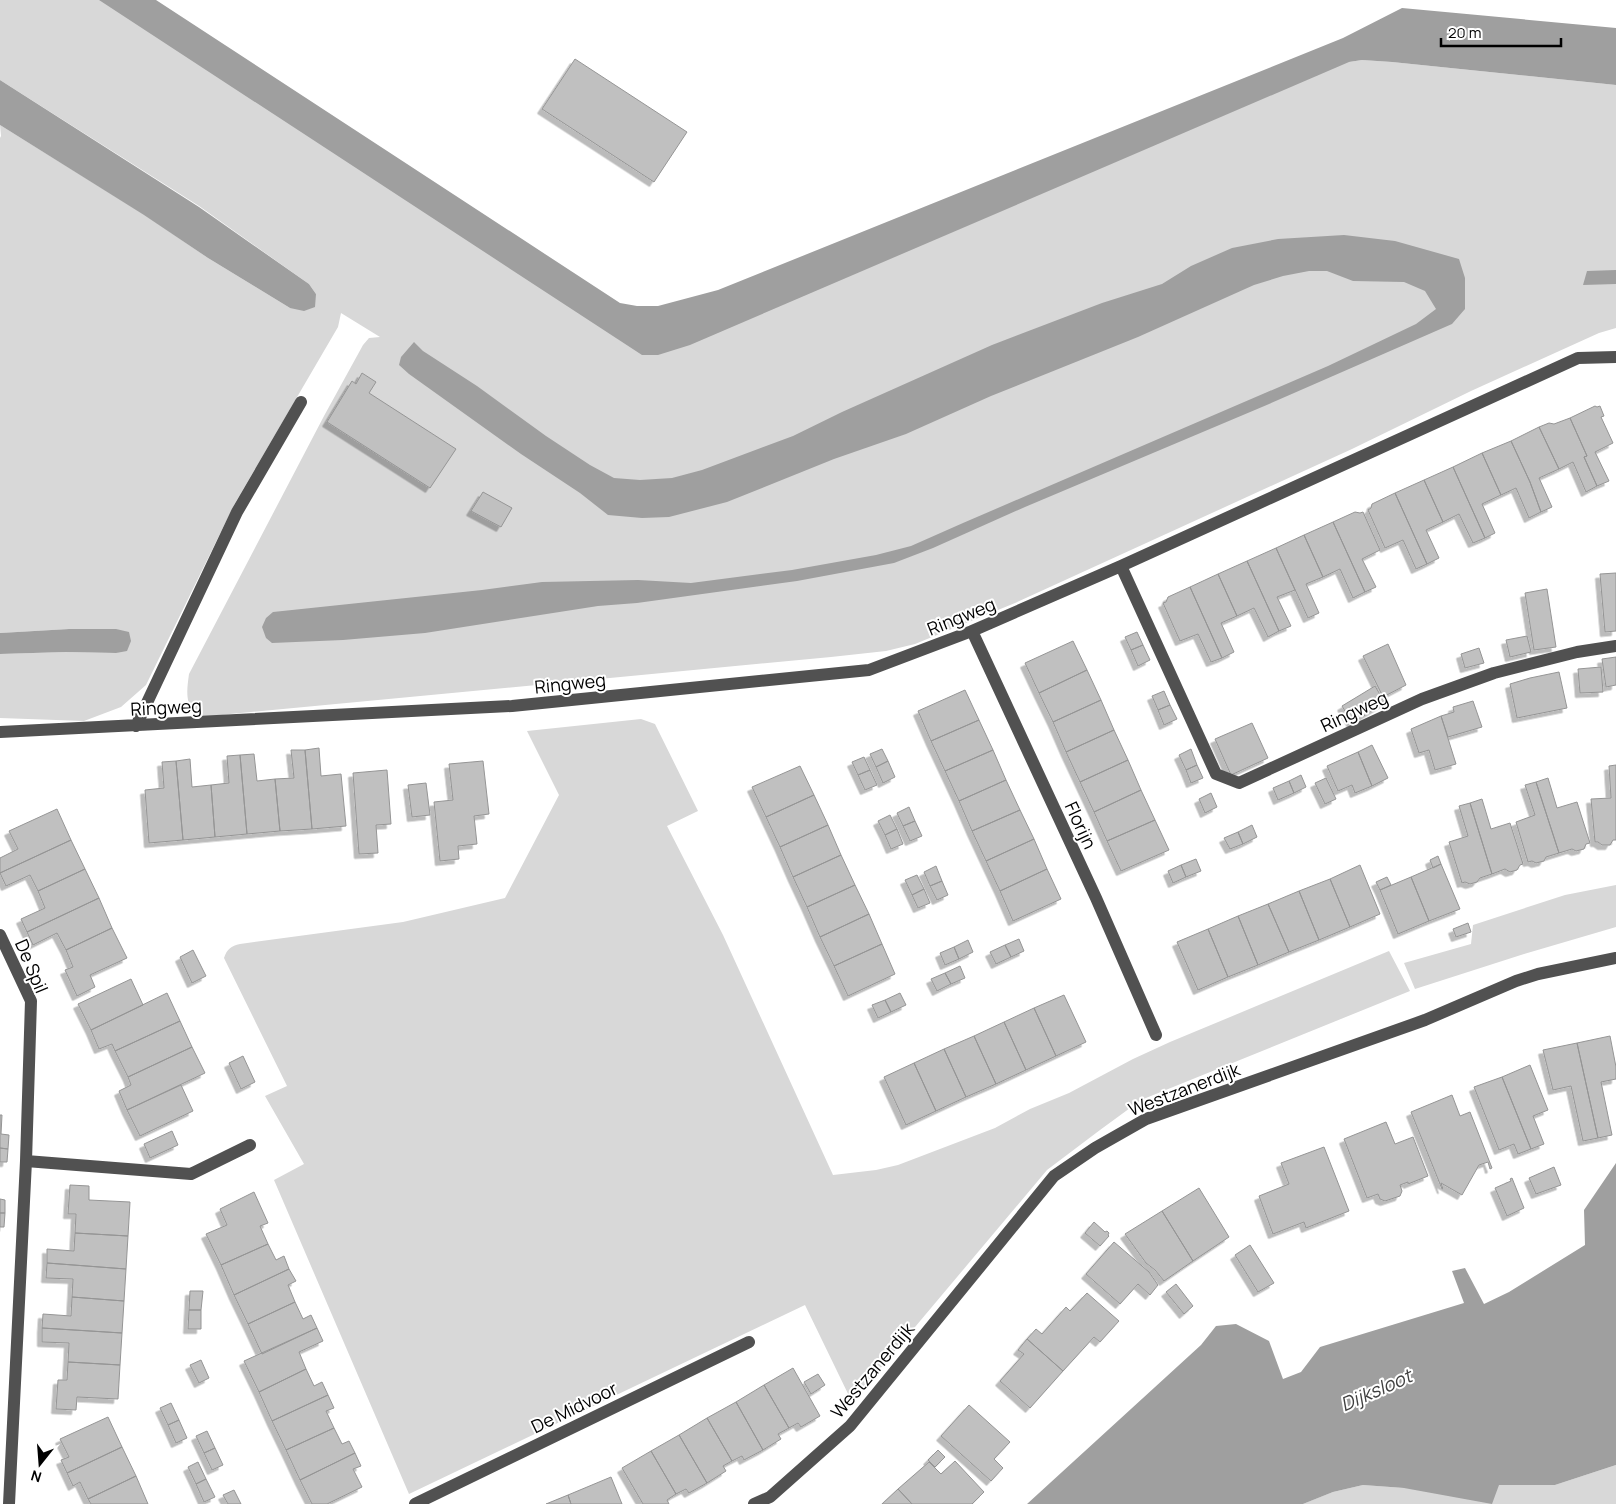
<svg xmlns="http://www.w3.org/2000/svg" width="1616" height="1504" font-family="Manrope,sans-serif">
  <style>
    .green { fill: #d8d8d8 }
    .water { fill: #9f9f9f }
    .building { fill: #c0c0c0; stroke: #959595; filter: url(#shadow) }
    .lines { fill: none; stroke-linecap: round; stroke-linejoin: round }
    .minor { stroke: #515151; stroke-width: 12 }
    .labels { text-anchor: middle; dominant-baseline: central; stroke-width: 4; stroke-linejoin: round; paint-order: stroke }
    .street-label { font-size: 18px; fill: #000; stroke: #fff }
    .water-label { font-size: 19px; font-style: italic; fill: #404040; stroke: #fff }
  </style>
  <defs>
    <filter id="shadow"><feDropShadow dx="-4.5" dy="4.5" stdDeviation="0" flood-color="#0004"/></filter>
  </defs>
  <rect width="100%" height="100%" fill="#fff"/>
  <path class="green" d="M0 0H128L655 336 1344 46 1349 62 1362 60 1392 62 1616 85V328L1599 333 1471 391 1352 449 1015 603 915 644 886 651 831 657 230 714 207 717 194 714C185 701 187 689 189 674L324 416 363 345 369 338 380 337 341 313 338 327 234 505 146 685 121 707 84 721 0 718V654L66 652 116 653V629H69L0 633V138L1 136 0 125 145 215 208 258 290 308 316 294 309 284 199 206 0 80Z
    M641 719 655 724 698 811 667 826 723 935 833 1175 876 1170 898 1165 995 1128 1030 1109 1069 1093 1133 1059 1170 1042 1389 951 1410 991 1141 1100 1100 1130 1047 1170 852 1402 805 1305 409 1494 274 1180 304 1164 265 1096 287 1086 224 958C227 949 231 946 240 944L403 922 505 898 559 795 527 731Z
    M1616 885V927L1524 954 1415 989 1404 963 1471 944 1473 925 1565 895Z
    M1616 1465V1504H1303L1333 1492 1363 1485 1404 1488 1499 1485H1555Z"/>
  <path class="water" d="M99 0H156L620 303 637 306H658L718 290 1343 38 1402 8 1616 28V85L1392 62 1362 60 1349 62 690 345 658 355H642Z
    M0 80 199 207 309 284 316 294 315 307 304 311 290 308 208 258 144 215 0 125Z
    M1344 235 1395 241 1459 259 1465 278V309L1452 324 1262 407 1025 507 933 548 894 563 797 581 637 603 598 606 425 633 343 640 272 643 266 638 262 627 266 618 273 612 482 590 542 582 638 580 691 583 792 570 876 555 911 546 963 523 1328 366 1416 324 1436 309 1425 291 1404 282 1353 281 1327 271H1309L1283 276 1254 285 1138 337 991 396 906 434 834 459 727 502 669 517 642 518 608 515 580 493 521 454 409 374 399 365 401 357 414 342 423 351 477 386 546 436 590 465 614 478 640 480 672 478 702 470 793 436 842 412 992 345 1102 303 1162 284 1191 266 1232 248 1278 239Z
    M1616 270V284L1583 285 1587 271Z
    M69 629H116L129 632 131 641 127 651 116 653 66 652 0 654V633Z
    M1616 1163V1465L1555 1485H1499L1492 1504 1404 1488 1363 1485 1333 1492 1303 1504H1027L1201 1345 1216 1326 1236 1324 1269 1341 1283 1379 1301 1372 1320 1347 1464 1303 1452 1271 1465 1268 1484 1304 1509 1292 1585 1245 1584 1210Z"/>
  <path class="building" d="M575 59 687 132 654 182 542 109Z
    M362 373 376 382 369 393 456 449 430 488 327 422 352 381 356 384Z
    M1595 406 1597 407 1600 406 1604 416 1601 417 1613 443 1595 452 1609 481 1597 486 1584 457 1587 456 1570 418Z
    M1570 418 1587 456 1584 457 1597 486 1586 492 1573 462 1559 469 1539 427 1549 423 1554 424Z
    M1539 427 1559 469 1539 478 1552 507 1541 512 1530 482 1511 441Z
    M1511 441 1530 482 1541 512 1529 518 1516 488 1501 495 1482 453Z
    M1482 453 1501 495 1482 504 1495 533 1485 538 1453 467Z
    M1453 467 1485 538 1473 543 1459 514 1443 522 1424 480Z
    M1424 480 1443 522 1426 530 1439 558 1427 564 1395 493Z
    M483 492 512 508 501 527 471 511Z
    M1395 493 1427 564 1416 569 1403 540 1385 548 1368 510 1371 508 1372 504Z
    M1355 512 1360 513 1363 512 1380 550 1362 559 1376 587 1365 592 1333 522Z
    M1333 522 1365 592 1353 598 1340 569 1323 577 1304 535Z
    M1304 535 1323 577 1306 584 1319 613 1308 618 1276 548Z
    M1276 548 1295 590 1277 597 1291 626 1279 631 1247 561Z
    M1247 561 1279 631 1268 637 1254 608 1237 616 1218 574Z
    M1616 573V631L1605 632 1600 574Z
    M1218 574 1237 616 1221 623 1234 652 1222 658 1190 587Z
    M1190 587 1222 658 1211 662 1198 634 1180 641 1163 603 1166 602 1168 597Z
    M1547 589 1556 647 1534 650 1525 593Z
    M1137 632 1143 645 1131 650 1125 637Z
    M1527 636 1531 652 1510 657 1506 640Z
    M1073 641 1087 670 1039 693 1025 663Z
    M1388 644 1406 685 1383 697 1363 656Z
    M1143 645 1150 660 1138 666 1131 650Z
    M1479 648 1484 663 1465 668 1461 654Z
    M1616 657V685L1606 687 1602 659Z
    M1601 667 1603 692 1580 693 1578 669Z
    M1087 670 1101 700 1053 722 1039 693Z
    M1559 672 1567 708 1517 718 1510 684 1530 678Z
    M1375 686 1385 703 1352 723 1342 706Z
    M965 690 979 720 931 741 918 711Z
    M1164 691 1170 705 1158 710 1152 696Z
    M1101 700 1114 730 1066 752 1053 722Z
    M1473 701 1482 727 1448 737 1441 716 1454 712 1453 707Z
    M1170 705 1177 719 1164 725 1158 710Z
    M1441 716 1456 764 1435 770 1429 750 1419 753 1411 729Z
    M979 720 993 750 945 771 931 741Z
    M1252 723 1268 758 1231 775 1215 739Z
    M1114 730 1128 760 1080 782 1066 752Z
    M1372 745 1388 778 1372 786 1358 752Z
    M319 748 321 776 341 774 346 826 312 829 305 750Z
    M882 749 888 761 876 767 870 754Z
    M1191 749 1197 765 1186 770 1179 755Z
    M291 750H305L312 829 280 831 275 779 294 778Z
    M993 750 1006 780 959 801 945 771Z
    M1358 752 1372 786 1355 793 1352 785 1338 791 1327 766Z
    M254 754 257 781 275 779 280 831 247 834 240 755Z
    M240 755 247 834 215 837 211 785 229 783 227 756Z
    M864 757 870 770 858 775 852 762Z
    M190 759 192 787 211 785 215 837 183 840 176 761Z
    M1128 760 1141 790 1094 812 1080 782Z
    M176 761 183 840 149 843 145 790 164 788 162 762Z
    M483 761 489 814 474 816 477 844 458 846 459 859 440 861 434 802 453 800 449 764Z
    M888 761 895 777 883 783 876 767Z
    M1197 765 1203 778 1191 783 1186 770Z
    M1616 765V840H1613L1610 845H1602L1598 842H1595L1591 799 1611 798 1609 766Z
    M800 766 814 795 766 817 752 787Z
    M387 770 391 824 376 825 378 853 359 854 353 773Z
    M870 770 877 785 865 790 858 775Z
    M1301 775 1306 787 1294 793 1289 781Z
    M1326 778 1336 799 1325 804 1315 783Z
    M1548 778 1557 808 1577 802 1590 843 1586 844 1584 849 1576 851 1572 849 1559 853 1536 782Z
    M1006 780 1020 810 972 831 959 801Z
    M1289 781 1294 793 1278 800 1273 788Z
    M1536 782 1559 853 1546 857 1544 861 1536 863 1532 861 1528 862 1516 822 1535 815 1525 785Z
    M426 783 430 815 412 817 408 785Z
    M1141 790 1155 820 1107 841 1094 812Z
    M1211 793 1217 807 1205 813 1199 799Z
    M814 795 828 825 780 847 766 817Z
    M1482 799 1491 829 1510 823 1523 864 1520 865 1517 870 1510 872 1505 869 1492 874 1470 803Z
    M1470 803 1492 874 1480 878 1477 882 1470 884 1465 882 1462 883 1449 842 1468 836 1459 806Z
    M909 807 915 821 903 826 897 813Z
    M57 809 71 840 0 873V858L18 849 9 831Z
    M1020 810 1034 839 986 861 972 831Z
    M890 815 897 829 885 835 878 821Z
    M1155 820 1169 850 1121 871 1107 841Z
    M915 821 922 836 910 841 903 826Z
    M828 825 841 855 793 877 780 847Z
    M1252 825 1257 837 1243 844 1238 832Z
    M897 829 903 844 891 849 885 835Z
    M1238 832 1243 844 1230 849 1224 838Z
    M1034 839 1047 869 1000 891 986 861Z
    M71 840 85 869 38 891 30 875 6 886 0 873Z
    M841 855 855 885 807 907 793 877Z
    M1438 856 1441 864 1433 868 1430 860Z
    M1196 859 1201 871 1186 877 1181 865Z
    M1441 864 1460 909 1429 921 1411 877Z
    M1181 865 1186 877 1173 883 1168 871Z
    M1360 865 1380 914 1350 927 1330 879Z
    M936 866 942 881 930 886 924 872Z
    M85 869 99 898 27 932 21 919 45 908 38 891Z
    M1047 869 1061 899 1013 921 1000 891Z
    M917 875 924 889 912 895 905 880Z
    M1387 877 1391 885 1380 890 1376 882Z
    M1411 877 1429 921 1398 934 1380 890Z
    M1330 879 1350 927 1319 940 1299 891Z
    M942 881 948 895 937 900 930 886Z
    M855 885 869 914 820 937 807 907Z
    M924 889 930 903 918 908 912 895Z
    M1299 891 1319 940 1289 952 1268 904Z
    M99 898 112 928 66 950 57 933 33 945 27 932Z
    M1268 904 1289 952 1258 965 1238 916Z
    M869 914 882 944 834 966 820 937Z
    M1238 916 1258 965 1228 977 1208 929Z
    M1468 923 1471 932 1456 937 1453 929Z
    M112 928 127 958 90 975 95 987 77 996 65 970 73 967 66 950Z
    M1208 929 1228 977 1198 990 1177 942Z
    M1019 939 1024 951 1011 957 1005 945Z
    M968 940 973 952 959 959 954 947Z
    M882 944 895 974 848 996 834 966Z
    M1005 945 1011 957 996 964 990 952Z
    M954 947 959 959 945 965 940 953Z
    M193 950 206 976 192 983 180 957Z
    M960 966 965 978 951 984 945 973Z
    M945 973 951 984 937 991 931 979Z
    M131 979 143 1005 91 1030 78 1004Z
    M167 993 180 1021 115 1051 112 1044 99 1049 91 1030Z
    M900 993 906 1005 891 1012 885 1000Z
    M1064 995 1086 1042 1056 1056 1034 1008Z
    M885 1000 891 1012 878 1018 872 1005Z
    M1034 1008 1056 1056 1026 1070 1004 1022Z
    M180 1021 192 1047 128 1077 115 1051Z
    M1004 1022 1026 1070 996 1084 974 1036Z
    M974 1036 996 1084 966 1097 944 1049Z
    M1610 1036 1616 1067V1079L1601 1082 1612 1135 1598 1138 1577 1043Z
    M1577 1043 1598 1138 1583 1141 1571 1086 1553 1090 1543 1050Z
    M192 1047 205 1073 127 1110 119 1091 131 1085 128 1077Z
    M944 1049 966 1097 936 1111 914 1063Z
    M243 1056 255 1082 241 1089 229 1063Z
    M914 1063 936 1111 906 1125 884 1077Z
    M1530 1065 1548 1110 1533 1116 1544 1144 1531 1149 1502 1077Z
    M1502 1077 1531 1149 1518 1154 1514 1144 1499 1150 1474 1087Z
    M181 1085 193 1111 140 1136 127 1110Z
    M1452 1095 1460 1116 1470 1112 1492 1168 1490 1169 1488 1162 1479 1165 1462 1195 1441 1183 1443 1189H1442L1411 1112Z
    M0 1115H2L1 1134 9 1135 8 1149 0 1148Z
    M1386 1122 1395 1144 1413 1137 1428 1176 1408 1184V1182L1400 1185 1402 1191 1400 1196 1385 1201 1380 1199 1378 1194 1367 1198 1344 1139Z
    M172 1131 178 1145 150 1158 144 1144Z
    M1324 1147 1349 1211 1306 1228 1304 1222 1273 1234 1259 1196 1289 1184 1281 1163Z
    M0 1148 8 1149 7 1162H0Z
    M1554 1167 1561 1185 1536 1194 1529 1178Z
    M1512 1178 1524 1208 1507 1216 1495 1188 1511 1181 1510 1179Z
    M70 1185 89 1186V1200L130 1202 128 1236 75 1233 76 1214H68Z
    M1199 1188 1229 1237 1193 1261 1162 1211Z
    M254 1192 268 1223 260 1226 268 1244 221 1265 206 1234 227 1225 220 1209Z
    M0 1199 5 1200V1213H0Z
    M1162 1211 1193 1261 1164 1281 1155 1270 1146 1263 1125 1234Z
    M0 1213H5L4 1227H0Z
    M1094 1222 1105 1232 1107 1231 1109 1233 1108 1235 1109 1236 1100 1246 1085 1233Z
    M75 1233 128 1236 126 1269 47 1263V1249L74 1251Z
    M1114 1242 1149 1272 1158 1285 1150 1295 1138 1284 1120 1304 1086 1274Z
    M268 1244 276 1260 284 1256 289 1269 234 1295 221 1265Z
    M1250 1245 1274 1283 1258 1292 1235 1255Z
    M47 1263 126 1269 124 1301 72 1297 73 1279 46 1278Z
    M289 1269 296 1281 288 1285 295 1302 248 1324 234 1295Z
    M1176 1284 1193 1306 1184 1314 1166 1292Z
    M190 1291H203L201 1310H189Z
    M1087 1293 1119 1321 1100 1342 1094 1337 1063 1371 1027 1339 1036 1329 1042 1334 1066 1307 1070 1311Z
    M72 1297 124 1301 122 1333 42 1328 43 1314 71 1316Z
    M295 1302 303 1319 311 1315 317 1328 262 1354 248 1324Z
    M189 1310H201V1329H188Z
    M42 1328 122 1333 120 1365 68 1362 69 1343 42 1342Z
    M317 1328 323 1341 299 1352 306 1369 259 1392 244 1361Z
    M1027 1339 1063 1371 1030 1408 1000 1381 1024 1354 1018 1350Z
    M201 1360 209 1378 199 1383 190 1365Z
    M68 1362 120 1365 118 1399 77 1397 76 1410 56 1409 58 1380H67Z
    M793 1368 820 1416 801 1427 798 1423 789 1428 764 1385Z
    M306 1369 314 1386 322 1382 328 1395 272 1421 259 1392Z
    M818 1374 825 1385 811 1394 804 1382Z
    M764 1385 789 1428 778 1434 781 1439 763 1450 736 1402Z
    M328 1395 334 1408 326 1411 334 1428 286 1450 272 1421Z
    M736 1402 763 1450 744 1460 742 1456 732 1461 707 1418Z
    M171 1403 179 1420 168 1425 160 1408Z
    M969 1405 1010 1442 994 1459 1003 1468 991 1481 941 1436Z
    M108 1417 122 1447 67 1473 61 1460 69 1457 60 1439Z
    M707 1418 732 1461 723 1466 726 1471 707 1483 679 1435Z
    M179 1420 187 1438 176 1443 168 1425Z
    M334 1428 342 1444 349 1441 355 1453 300 1480 286 1450Z
    M207 1431 215 1448 204 1453 196 1436Z
    M679 1435 707 1483 689 1493 686 1489 676 1494 651 1451Z
    M122 1447 136 1476 88 1499 80 1482 73 1486 67 1473Z
    M215 1448 223 1465 212 1470 204 1453Z
    M938 1450 945 1457 935 1467 928 1460Z
    M651 1451 676 1494 667 1500 669 1504H643L622 1468Z
    M355 1453 361 1466 353 1469 362 1487 327 1504H312L300 1480Z
    M955 1461 984 1492 972 1504H912L898 1489 929 1462 941 1474Z
    M198 1462 206 1479 196 1484 188 1467Z
    M136 1476 148 1504H91L88 1499Z
    M611 1477 622 1504H571L568 1495Z
    M206 1479 215 1497 204 1502 196 1484Z
    M898 1489 912 1504H882Z
    M234 1490 241 1504H228L223 1495Z
    M568 1495 571 1504H546Z"/>
  <g class="lines">
    <path class="minor" d="M1121 566 1216 774 1239 783 1422 699 1494 673 1577 652 1616 646
      M972 631 1096 898 1156 1035
      M136 726 237 512 301 402
      M0 732 512 706 869 670 972 631 1121 566 1578 358 1616 357
      M0 935 31 1001 26 1161 9 1504
      M26 1161 191 1174 250 1145
      M415 1504 749 1342
      M754 1504 770 1497 850 1426 1054 1176 1095 1148 1146 1119 1425 1020 1516 981 1538 974 1616 958"/>
  </g>
  <g class="labels">
    <g class="street-label">
      <text transform="translate(961 616) rotate(-22)">Ringweg</text>
      <text transform="translate(570 683) rotate(-6)">Ringweg</text>
      <text transform="translate(166 707) rotate(-3)">Ringweg</text>
      <text transform="translate(1354 711) rotate(-25)">Ringweg</text>
      <text transform="translate(1081 825) rotate(65)">Florijn</text>
      <text transform="translate(32 966) rotate(67)">De Spil</text>
      <text transform="translate(1184 1089) rotate(-21)">Westzanerdijk</text>
      <text transform="translate(872 1370) rotate(-50)">Westzanerdijk</text>
      <text transform="translate(574 1407) rotate(-26)">De Midvoor</text>
    </g>
    <g class="water-label">
      <text transform="translate(1376 1390) rotate(-24)">Dijksloot</text>
    </g>
  </g>
  <g transform="translate(40 1464) rotate(197)" stroke="#ffffff" stroke-width="4" paint-order="stroke">
  <path d="M0-4L9 19L0 12L-9 19Z" fill="#000000"/>
  <text y="-8" font-size="14" font-weight="bold" text-anchor="middle" fill="#000000">N</text>
  </g>
  <path d="M1441 38v8h120v-8" fill="none" stroke="#000000" stroke-width="2.5"/>
  <text x="1448" y="38" font-size="15" fill="#000000" stroke="#ffffff" stroke-width="4" paint-order="stroke">20 m</text>
</svg>
